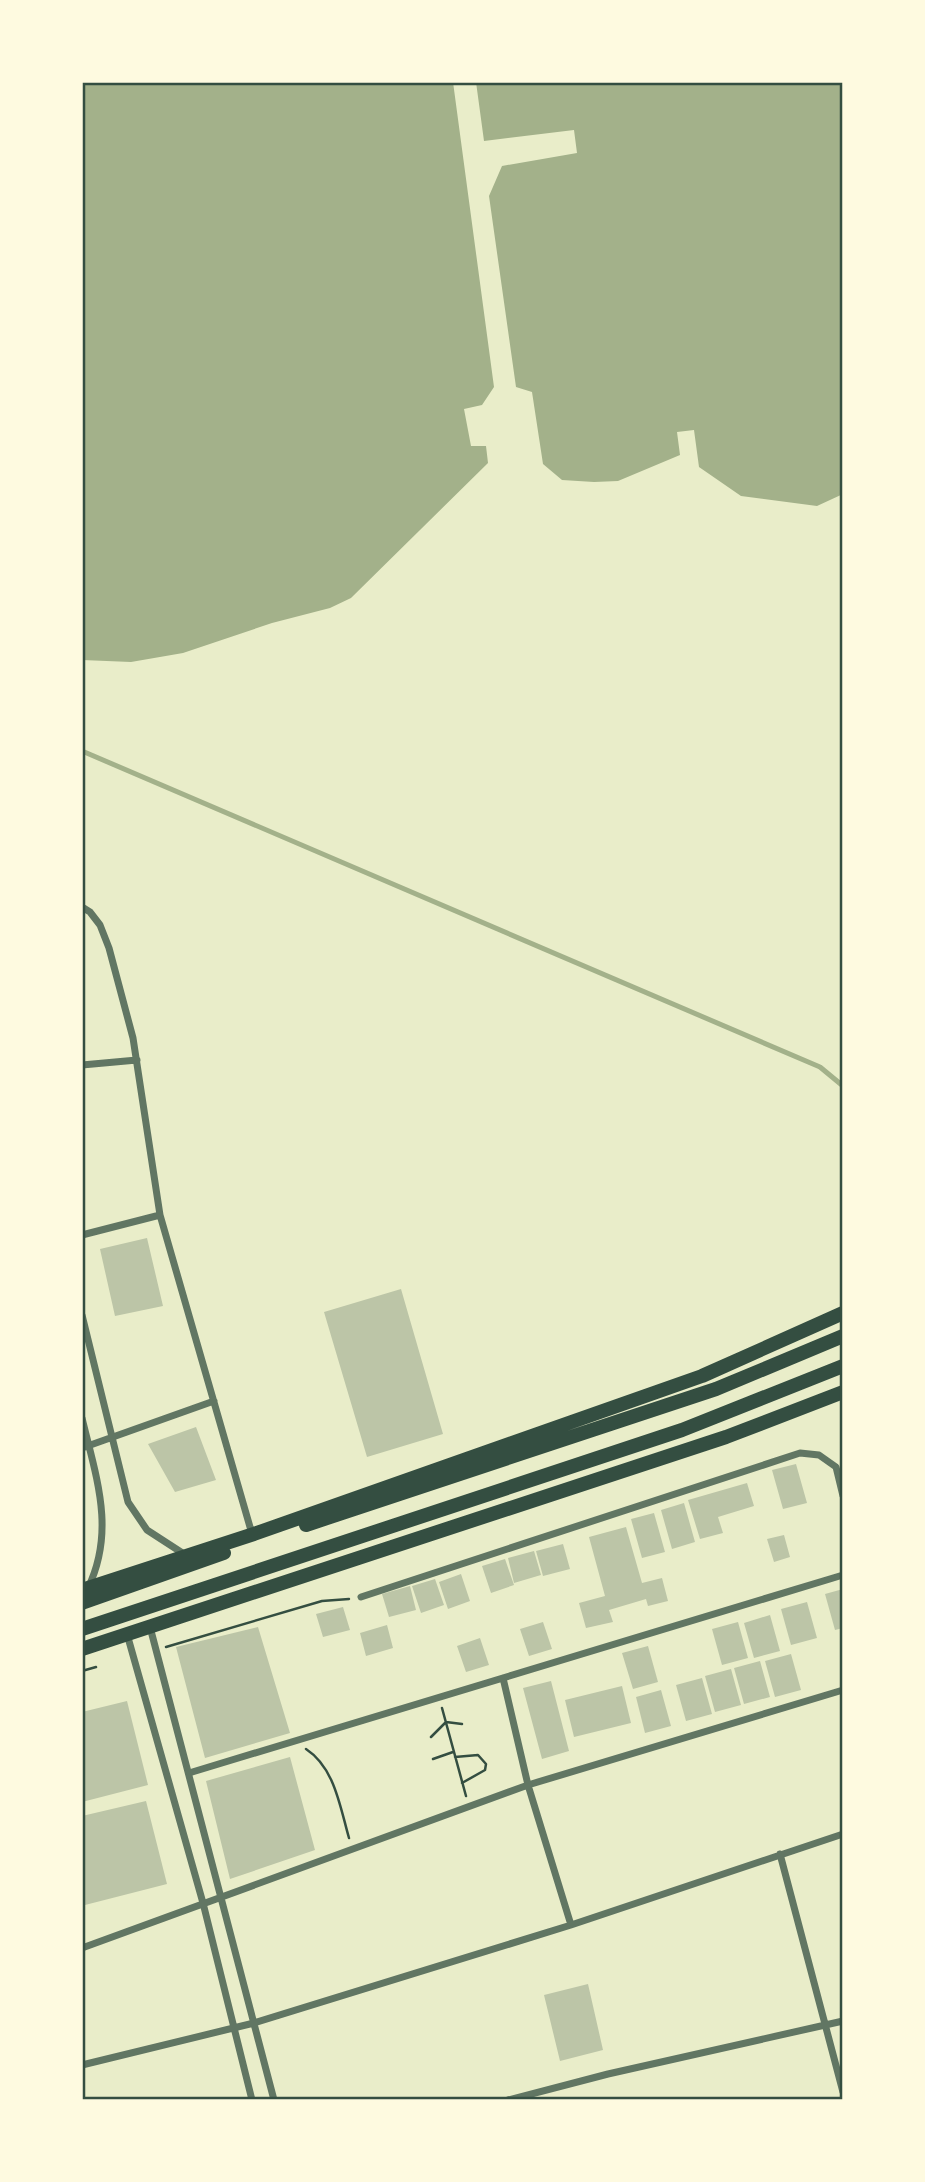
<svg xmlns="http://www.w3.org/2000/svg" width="925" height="2182" font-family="'Roboto Condensed',sans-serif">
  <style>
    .water { fill: #a3b18a }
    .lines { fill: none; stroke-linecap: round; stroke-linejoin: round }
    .stream { stroke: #a3b18a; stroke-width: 5 }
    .building { fill: #bcc5a7 }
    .path { stroke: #344e41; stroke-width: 2.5 }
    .minor { stroke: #617663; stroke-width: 7 }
    .trunk { stroke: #344e41; stroke-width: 14 }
    .neatline { fill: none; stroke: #344e41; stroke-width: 2.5 }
  </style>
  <rect width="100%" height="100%" fill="#e9edc9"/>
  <path class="water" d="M82 82H453L494 387 482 405 464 409 471 446H486L488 463 351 598 330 608 272 623 183 653 131 662 82 660Z
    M476 82H843V494L817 506 741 496 699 467 694 430 677 432 680 455 618 481 594 482 562 480 543 464 532 392 516 387 489 196 502 166 577 153 574 130 484 141Z"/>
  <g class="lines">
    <path class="stream" d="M82 751 820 1067 843 1086"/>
  </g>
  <path class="building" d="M147 1238 163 1306 115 1316 100 1249Z
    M401 1289 443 1434 367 1457 324 1312Z
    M196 1427 216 1480 175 1492 148 1444Z
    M796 1464 807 1503 783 1509 772 1470Z
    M747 1483 754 1506 718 1517 723 1533 700 1539 688 1500Z
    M684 1503 695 1542 672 1549 661 1510Z
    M654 1513 665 1552 642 1558 631 1519Z
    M626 1527 642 1583 662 1578 668 1601 648 1606 646 1599 609 1610 613 1622 586 1628 579 1603 605 1596 589 1537Z
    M784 1535 790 1557 774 1562 767 1539Z
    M563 1544 570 1569 543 1576 536 1551Z
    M534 1551 541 1575 514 1583 508 1558Z
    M505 1559 514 1585 491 1593 482 1566Z
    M461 1574 470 1601 448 1609 439 1582Z
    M435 1579 444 1605 421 1613 412 1586Z
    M410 1586 416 1610 389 1617 382 1594Z
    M843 1589V1628L835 1630 825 1594Z
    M807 1602 817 1638 791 1645 781 1609Z
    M343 1607 350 1630 323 1637 316 1614Z
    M770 1615 780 1651 754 1658 744 1623Z
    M543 1622 552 1649 529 1656 520 1629Z
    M738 1622 748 1658 722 1665 712 1629Z
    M387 1625 393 1648 366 1656 360 1633Z
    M258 1627 290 1733 205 1758 176 1647Z
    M480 1638 489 1665 466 1672 457 1646Z
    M648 1646 658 1682 633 1689 622 1653Z
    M791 1654 801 1690 775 1697 765 1661Z
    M760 1661 770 1697 744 1704 734 1668Z
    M731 1669 741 1705 715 1712 705 1676Z
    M702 1678 712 1714 686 1721 676 1685Z
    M551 1681 569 1751 542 1759 523 1688Z
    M622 1686 631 1723 574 1737 565 1700Z
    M661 1690 671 1726 645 1733 636 1697Z
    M127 1701 148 1785 82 1802V1712Z
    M290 1757 315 1850 230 1879 206 1781Z
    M146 1801 167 1884 85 1905 82 1895V1816Z
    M588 1984 603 2050 560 2061 544 1995Z"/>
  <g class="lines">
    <path class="path" d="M166 1647 322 1601 349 1599
      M82 1671 96 1667
      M442 1708 466 1796
      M431 1737 446 1722 462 1724
      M306 1749C335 1768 340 1807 349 1838
      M455 1757 478 1755 486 1764 485 1770 462 1783
      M433 1759 453 1752"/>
    <path class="minor" d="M82 907 90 912 100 925 109 948 133 1038 160 1215 250 1527 254 1534
      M82 1065 137 1060
      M82 1235 160 1215
      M82 1315 128 1502 147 1530 184 1554
      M82 1418C96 1477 116 1530 88 1588
      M82 1448 214 1401
      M361 1597 800 1453 819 1455 836 1467 843 1496
      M150 1627 274 2100
      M127 1634 203 1903 252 2100
      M503 1678 528 1785 571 1925
      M189 1773 843 1575
      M780 1854 843 2092
      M82 1948 528 1785 843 1690
      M82 2065 254 2023 571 1925 843 1834
      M508 2100 608 2074 843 2021"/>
    <path class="trunk" d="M306 1525 716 1389 843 1336
      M82 1590 254 1534 702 1376 843 1313
      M82 1603 224 1553
      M82 1629 682 1430 843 1366
      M82 1649 726 1437 843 1392"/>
  </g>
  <rect width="925" height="2182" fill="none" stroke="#fefae0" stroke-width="168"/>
  <rect x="84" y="84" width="757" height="2014" class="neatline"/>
</svg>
